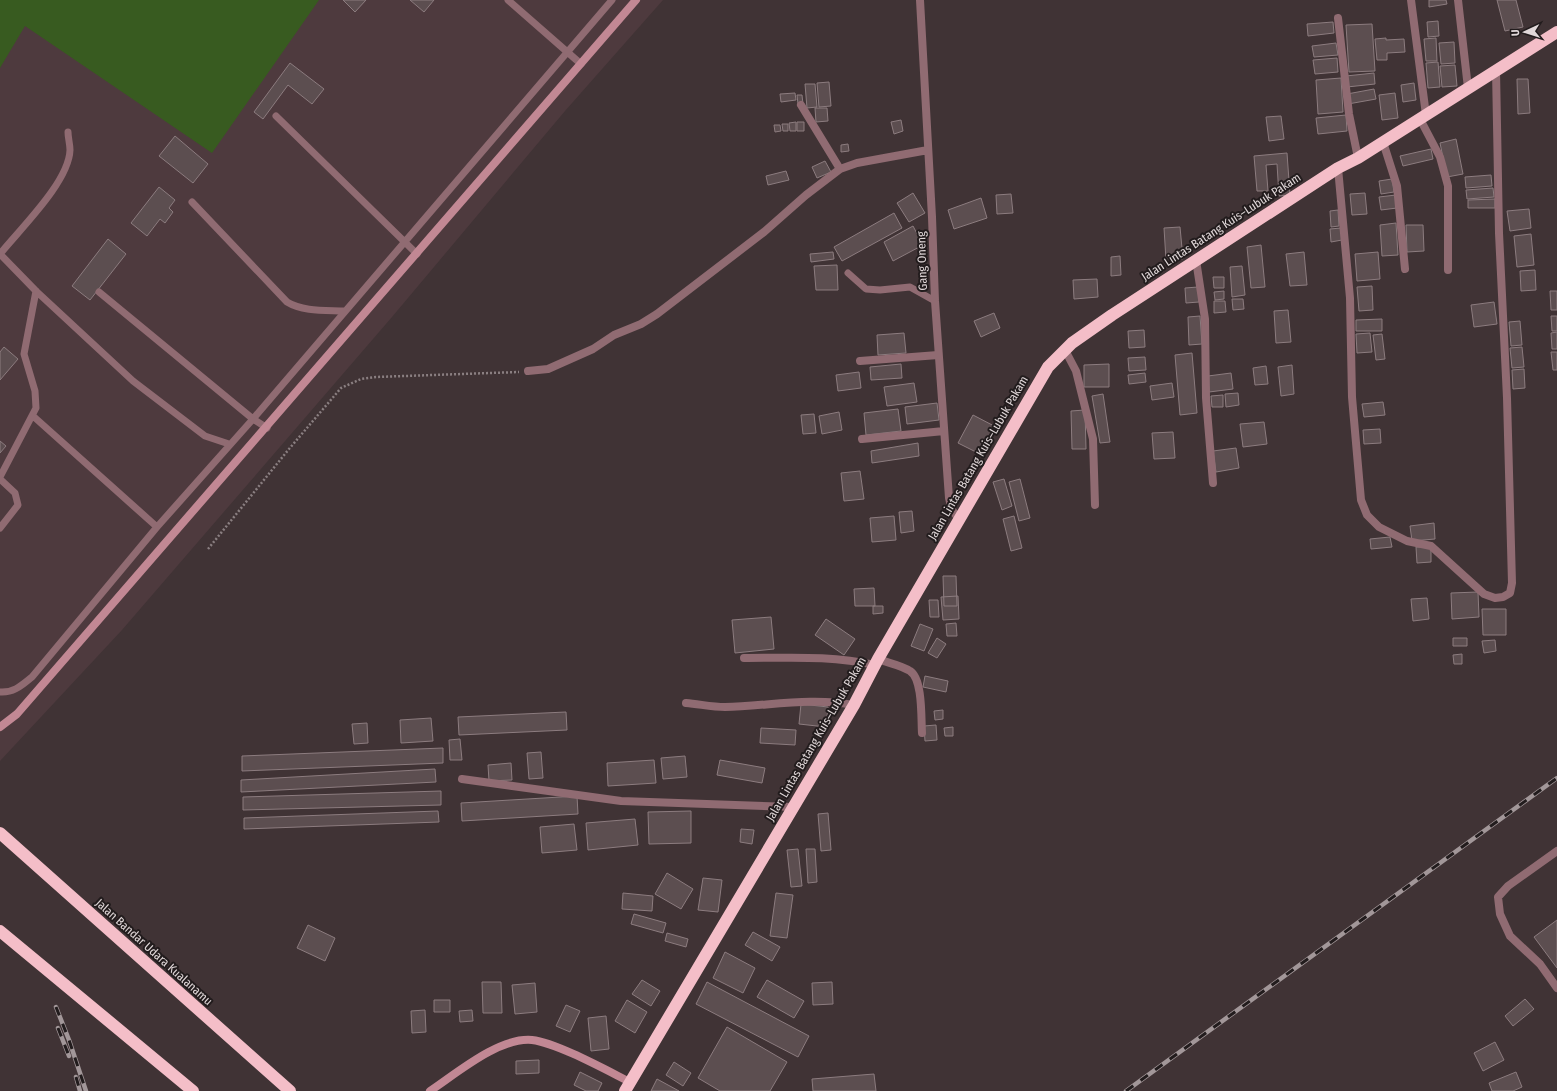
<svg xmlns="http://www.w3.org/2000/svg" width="1557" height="1091" font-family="'Fira Sans Condensed',sans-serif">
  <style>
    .built { fill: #4e3a3e }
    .green { fill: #385b20 }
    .building { fill: #5c4e50; stroke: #8c7c7f }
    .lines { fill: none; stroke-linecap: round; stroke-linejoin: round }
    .path { stroke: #8a7f81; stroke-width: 2.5; stroke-dasharray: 2 2; stroke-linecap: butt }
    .lane { stroke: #906b72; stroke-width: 7 }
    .street { stroke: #906b72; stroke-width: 8 }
    .secondary { stroke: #c28894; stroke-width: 8 }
    .highway { stroke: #f4bec8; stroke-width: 12 }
    .rail-casing { stroke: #a29799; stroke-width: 4.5 }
    .rail { stroke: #221c1d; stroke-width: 3; stroke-dasharray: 9; stroke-linecap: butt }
    .highway-bridge { stroke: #f4bec8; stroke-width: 12 }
    .labels { text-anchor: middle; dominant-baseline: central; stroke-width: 4; stroke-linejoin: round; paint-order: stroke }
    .street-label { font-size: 12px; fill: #e1d8d9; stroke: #221c1d }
  </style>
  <rect width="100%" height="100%" fill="#403335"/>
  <path class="built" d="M0 0H663L565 111 392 317 122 630 0 761Z"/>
  <path class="green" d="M0 0H319L212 153 25 26 0 68Z"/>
  <path class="building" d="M343 0H366L355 12Z
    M410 0H434L424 12Z
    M1429 0H1446L1447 4 1429 7Z
    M1497 0H1516L1523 27 1505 31Z
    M1438 21 1439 36 1428 37 1427 22Z
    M1333 22 1334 33 1308 36 1307 24Z
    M1372 24 1375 71 1349 72 1346 25Z
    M1386 38V40L1404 39 1405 52 1387 53V60H1377L1375 39Z
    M1436 38 1437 61H1426L1424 39Z
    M1454 42 1455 63 1441 64 1439 43Z
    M1336 43 1338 55 1314 57 1312 46Z
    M1337 58 1338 72 1315 74 1313 60Z
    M1438 62 1440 87 1428 88 1426 63Z
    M290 63 324 89 312 104 288 85 263 119 254 112Z
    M1455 65 1457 86 1442 87 1440 66Z
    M1374 73 1375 84 1347 87 1346 76Z
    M1341 78 1343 112 1318 114 1316 80Z
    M1517 79H1528L1530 113 1518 114Z
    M829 82 831 106 819 107 817 83Z
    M1414 83 1416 100 1403 102 1401 85Z
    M805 84H815L817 107 807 108Z
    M1374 89 1376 99 1348 104 1347 94Z
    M795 93 796 100 781 102 780 94Z
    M1395 93 1398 118 1382 120 1379 95Z
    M797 95H802L803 104H798Z
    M815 108H827L828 121 816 122Z
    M1346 115 1347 131 1318 134 1316 118Z
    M1281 116 1284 139 1269 141 1266 117Z
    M901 120 903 131 894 134 891 122Z
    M796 122V131H790L789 123Z
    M797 122H804V131H797Z
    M782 124H788V131H783Z
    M774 125H780L781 131 775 132Z
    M175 136 208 164 193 183 159 156Z
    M1456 139 1463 174 1447 177 1440 143Z
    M848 144 849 151 841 152V145Z
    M1431 149 1433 159 1403 166 1400 156Z
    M1287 153 1290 195 1279 196 1277 164 1266 165 1268 191H1257L1254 156Z
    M825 161 831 172 817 178 812 167Z
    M786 171 789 180 768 185 766 176Z
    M1491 175 1492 186 1466 188 1465 177Z
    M1392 179 1394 192 1381 194 1379 181Z
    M159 187 175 200 169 208 173 212 165 223 160 219 147 236 131 223Z
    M1493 188 1494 197 1467 199 1466 190Z
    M913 193 925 213 909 222 897 203Z
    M1365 193 1367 214 1352 215 1350 194Z
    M1011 194 1013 213 997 214 996 195Z
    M1396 195 1397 208 1381 210 1379 197Z
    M981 198 987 218 954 229 948 210Z
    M1495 199V208H1468V200Z
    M1529 209 1531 228 1510 231 1507 211Z
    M1338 210 1339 226 1331 227 1330 211Z
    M894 213 902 228 842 261 834 247Z
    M1396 223 1398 255 1382 256 1380 225Z
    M1406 225H1423L1424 251 1407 252Z
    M913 226 923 245 893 261 884 242Z
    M1180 227 1183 259 1166 260 1164 228Z
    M1341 228 1342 240 1331 242 1330 229Z
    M1531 234 1534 265 1517 267 1514 236Z
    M108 239 126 254 90 300 72 286Z
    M1261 245 1265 287 1251 288 1247 247Z
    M833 252 834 259 811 262 810 254Z
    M1304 252 1307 285 1290 286 1286 254Z
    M1378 252 1380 279 1357 281 1355 254Z
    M1120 256 1121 275 1111 276V257Z
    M837 265 838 290H816L814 266Z
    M1242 266 1245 295 1232 297 1230 267Z
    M1535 270 1536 290 1521 291 1520 271Z
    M1213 277H1224V288H1214Z
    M1097 279 1098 297 1074 299 1073 280Z
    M1372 286 1373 310 1359 311 1357 287Z
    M1198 287 1199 302 1186 303 1185 288Z
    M1224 291V299L1215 300 1214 292Z
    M1550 291H1557V310H1551Z
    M1232 299H1243L1244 309 1233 310Z
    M1214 301H1225L1226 312 1214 313Z
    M1494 302 1497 324 1474 327 1471 305Z
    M1288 310 1291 342 1276 343 1274 311Z
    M994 313 1000 328 981 337 974 321Z
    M1200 316 1202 344 1189 345 1188 317Z
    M1551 316H1557V331H1552Z
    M1382 319V331H1356V320Z
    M1520 321 1522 345 1511 346 1509 322Z
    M1144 330 1145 347 1129 348 1128 331Z
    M1557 332V349H1552L1551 333Z
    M904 333 906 353 878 355 877 335Z
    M1370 333 1372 352 1357 353 1356 334Z
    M1382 334 1385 359 1376 360 1373 335Z
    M4 347 18 359 0 380V352Z
    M1522 347 1524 367 1512 368 1510 348Z
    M1551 352H1557V370H1553Z
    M1192 353 1197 413 1180 415 1175 355Z
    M1145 357 1146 370 1129 371 1128 358Z
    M901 364 902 378 871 380 870 367Z
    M1109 364V387H1084V365Z
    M1292 365 1294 394 1281 396 1278 367Z
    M1266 366 1268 384 1255 385 1253 368Z
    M1524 369 1525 388 1513 389 1512 370Z
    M859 372 861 388 838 391 836 375Z
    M1145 373 1146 382 1129 384 1128 375Z
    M1231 373 1233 389 1209 392 1208 376Z
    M914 383 917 402 887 406 884 387Z
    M1172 383 1174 397 1152 400 1150 386Z
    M1238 393 1239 405 1226 407 1225 394Z
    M1103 394 1110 442 1100 443 1092 396Z
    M1223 395V407H1212L1211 396Z
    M1383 402 1385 415 1364 417 1362 404Z
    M937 403 939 420 907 424 905 407Z
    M898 409 901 431 866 435 864 413Z
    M1085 410 1086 449H1072L1071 411Z
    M839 412 842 430 822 434 819 416Z
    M814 414 816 433 803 434 801 415Z
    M973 415 996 427 982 455 958 443Z
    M1264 422 1267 444 1243 447 1240 424Z
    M1380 429 1381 443 1364 444 1363 430Z
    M1173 432 1175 458 1154 459 1152 433Z
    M0 441 6 446 0 453Z
    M918 443 919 456 872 463 871 451Z
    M1236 448 1239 468 1216 472 1213 451Z
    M860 471 864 499 844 501 841 473Z
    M1004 479 1012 506 1002 510 993 482Z
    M1020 479 1030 518 1019 521 1009 482Z
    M912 511 914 531 901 533 899 512Z
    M894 516 896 540 872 542 870 518Z
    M1014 516 1022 548 1011 551 1003 519Z
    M1434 523 1435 539 1412 541 1410 526Z
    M1390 537 1392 547 1371 549 1370 539Z
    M1416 547H1431V562L1417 563Z
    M943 576H956L957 606H944Z
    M874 588 875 606H855L854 589Z
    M1478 592 1479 617 1452 619 1451 593Z
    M958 596 959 619 943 620 941 597Z
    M1427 598 1429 619 1413 621 1411 599Z
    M929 600H938L939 617H930Z
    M873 606H883V613L873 614Z
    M1482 609H1506V635H1483Z
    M771 617 774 649 735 653 732 620Z
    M826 619 855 639 844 655 815 635Z
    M956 623 957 636H947L946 624Z
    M920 624 933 629 924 651 911 646Z
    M937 638 946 644 937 658 928 653Z
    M1453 638H1467V646H1453Z
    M1495 640 1496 651 1484 653 1482 641Z
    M1462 654V664H1454L1453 655Z
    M925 676 948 681 946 692 923 687Z
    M801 704 828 707 826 727 799 724Z
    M943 710V719L935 720 934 711Z
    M566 712 567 730 459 735 458 717Z
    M431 718 433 741 401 743 400 720Z
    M367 723 368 743 354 744 352 724Z
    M936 725 937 740 925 741 924 726Z
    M953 727V736H945L944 728Z
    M761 728 796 730 795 745 760 743Z
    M460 739 462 760H450L449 740Z
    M443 748V763L242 771V756Z
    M541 752 543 778 529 779 527 753Z
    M685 756 687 777 663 779 661 758Z
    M654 760 656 783 608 786 607 763Z
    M720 760 765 768 762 783 717 775Z
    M511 763 512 780 489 781 488 765Z
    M435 769 436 782 241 792V780Z
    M441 791V805L243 810V797Z
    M577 796 578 814 462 821 461 803Z
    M438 811 439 822 244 829V818Z
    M691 811V843L649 844 648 812Z
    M828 813 831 850 821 851 818 814Z
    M635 819 638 845 588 850 586 823Z
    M574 824 577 850 542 853 540 827Z
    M741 829 754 830 752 844 740 842Z
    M798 849 802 886 791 887 787 850Z
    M806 849H815L817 882 808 883Z
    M667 873 693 889 681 909 655 894Z
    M703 878 722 880 718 912 698 910Z
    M623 893 653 896 652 911 622 909Z
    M776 893 793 895 787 938 770 936Z
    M634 914 666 923 663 933 631 924Z
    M1557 920V968L1534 937Z
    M308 925 335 938 325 961 297 948Z
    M753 932 780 947 772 961 745 945Z
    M667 933 688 939 686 947 665 941Z
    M725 952 755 968 743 993 713 978Z
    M642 980 660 991 651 1006 632 994Z
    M767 980 804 1001 794 1018 757 997Z
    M482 982H501L502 1013H483Z
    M707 982 809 1036 798 1057 696 1004Z
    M832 982 833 1004 813 1005 812 983Z
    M535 983 537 1012 515 1014 512 985Z
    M1525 999 1534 1009 1513 1026 1505 1016Z
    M434 1000H450V1012H434Z
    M627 1000 647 1012 635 1033 615 1021Z
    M566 1005 580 1011 570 1032 556 1026Z
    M425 1010 426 1032 412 1033 411 1011Z
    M472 1010 473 1021 460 1022 459 1011Z
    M606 1016 609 1049 591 1051 588 1018Z
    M727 1027 787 1062 770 1091H720L698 1078Z
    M1495 1042 1504 1060 1483 1071 1474 1053Z
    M539 1060V1073L516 1074V1061Z
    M674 1062 691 1073 683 1086 666 1075Z
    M580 1072 602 1083 598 1091H586L574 1085Z
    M1516 1072 1522 1087 1513 1091H1492L1489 1083Z
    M874 1074 876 1091H813L812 1079Z
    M657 1079 679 1091H651Z"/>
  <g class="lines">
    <path class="path" d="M208 549 289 449 341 388 361 379 376 377 519 372"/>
    <path class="lane" d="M508 0 581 64
      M276 116 417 254
      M192 202 287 302C303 312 327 310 345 311
      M0 254 36 291 133 381 205 436 229 444
      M0 254C20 229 69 182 70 150 70 144 68 138 68 132
      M848 273 866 289 880 290 910 287 935 301
      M99 292 253 419 267 428
      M33 416 157 527
      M0 477 36 408 35 391 24 354 36 291
      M0 479 15 493 18 505 0 528
      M0 692C14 693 22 685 32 677L157 527 253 419 612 0"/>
    <path class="street" d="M920 0 932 217 935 301 949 498 952 510 959 519
      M1411 0 1426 115
      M1458 0 1468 88
      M1338 18 1349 114 1358 158
      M801 105 840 169
      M1420 119 1440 157 1448 186V270
      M1383 142 1397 186 1405 269
      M1338 168 1350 298 1352 397 1361 500 1367 515 1379 527 1407 541 1431 546 1484 594 1495 598 1503 597 1510 593 1512 583 1507 398 1499 233 1496 70
      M1196 260 1205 319 1206 398 1213 483
      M1065 350 1076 371 1093 439 1095 505
      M860 361 938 355
      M528 371 548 369 593 349 614 335 641 324 657 314 764 232 806 195 840 169 857 163 928 150
      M862 439 944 431
      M744 658C788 658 831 655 875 665
      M878 659C888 663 901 665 910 671 923 679 921 719 922 733
      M686 703C699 704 712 707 725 707 768 706 811 697 854 705
      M462 779 621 801 794 807
      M1557 851 1508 886 1498 897 1500 914 1510 936 1540 964 1557 988"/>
    <path class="secondary" d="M0 727 17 714C224 477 430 239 636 0
      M430 1091C457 1073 499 1037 532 1040 557 1043 606 1070 630 1082"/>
    <path class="highway" d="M0 833 290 1091
      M625 1091 854 705 878 659 1048 367 1072 343 1112 315 1338 168 1358 158 1557 32"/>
    <defs>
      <path id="rail" d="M56 1007 69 1040 86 1091
        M58 1028 69 1056
        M76 1077 80 1091
        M1126 1091 1557 778"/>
    </defs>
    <use href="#rail" class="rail-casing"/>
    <use href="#rail" class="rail"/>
    <path class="highway-bridge" d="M0 931 193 1091"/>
  </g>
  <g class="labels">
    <g class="street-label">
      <text transform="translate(1221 227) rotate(-33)">Jalan Lintas Batang Kuis–Lubuk Pakam</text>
      <text transform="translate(922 261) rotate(-92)">Gang Oneng</text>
      <text transform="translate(978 458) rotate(-60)">Jalan Lintas Batang Kuis–Lubuk Pakam</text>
      <text transform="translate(816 739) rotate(-60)">Jalan Lintas Batang Kuis–Lubuk Pakam</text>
      <text transform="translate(154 952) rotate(42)">Jalan Bandar Udara Kualanamu</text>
    </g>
  </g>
  <g transform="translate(1525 32) rotate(266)" stroke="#221c1d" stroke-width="3" paint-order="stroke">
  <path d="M0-3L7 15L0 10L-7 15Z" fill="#e1d8d9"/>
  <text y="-6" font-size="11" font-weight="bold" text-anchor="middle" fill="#e1d8d9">U</text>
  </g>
</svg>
